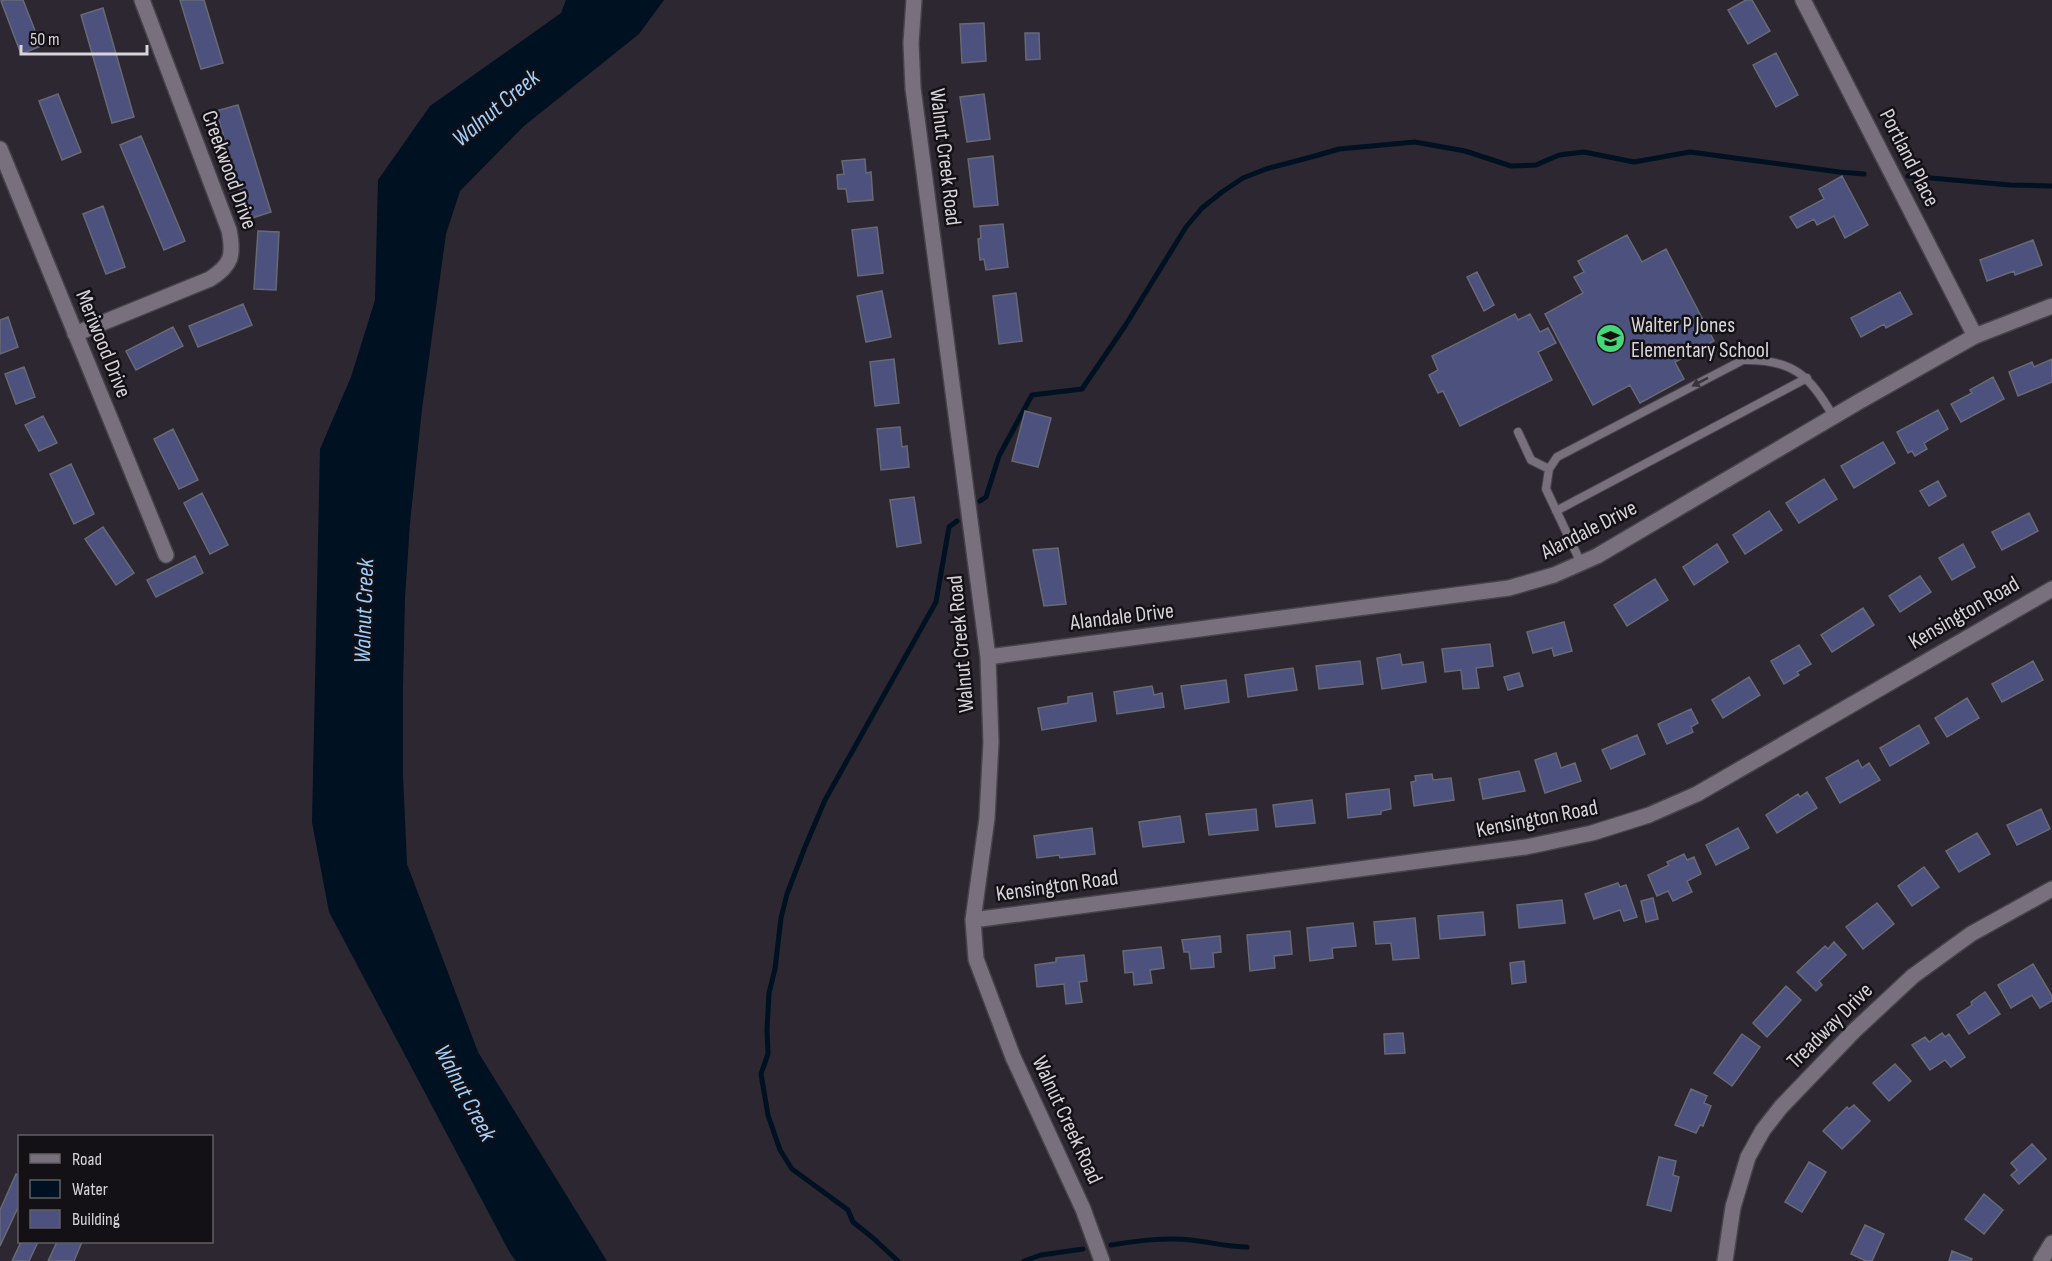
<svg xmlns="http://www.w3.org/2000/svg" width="2052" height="1261" font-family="'Sofia Sans Condensed',sans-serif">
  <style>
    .water { fill: #001121 }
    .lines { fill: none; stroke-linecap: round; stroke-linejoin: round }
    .stream { stroke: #001121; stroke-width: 5 }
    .building { fill: #4c517d; stroke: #676975; stroke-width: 1.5 }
    .lane-casing { stroke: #47434b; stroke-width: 10 }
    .street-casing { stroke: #47434b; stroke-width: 18 }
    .lane { stroke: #78717d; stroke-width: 8 }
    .street { stroke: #78717d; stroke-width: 15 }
    .oneway { fill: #37333a }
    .labels { text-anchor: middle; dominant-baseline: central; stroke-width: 5; stroke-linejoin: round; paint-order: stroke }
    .street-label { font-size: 22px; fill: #d7d4da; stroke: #141116 }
    .poi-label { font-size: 22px; fill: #d7d4da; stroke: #141116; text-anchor: start }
    .water-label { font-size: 24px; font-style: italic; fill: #a0d1fe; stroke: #141116 }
  </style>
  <rect width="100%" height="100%" fill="#2d2731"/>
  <path class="water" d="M566 0H664L639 34 524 126 460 191 446 234 422 409 410 523 405 598 403 686V775L407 864 478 1052 607 1261H516L510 1253 329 912 312 822 320 449 351 377 375 300 378 180 430 106 561 13Z"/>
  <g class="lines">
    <path class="stream" d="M1908 176 2010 185 2052 186
      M980 501 986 497 999 456 1032 395 1082 389 1125 326 1186 227 1202 208 1222 192 1243 178 1266 169 1315 156 1339 149 1415 142 1465 151 1511 166 1536 165 1559 155 1584 152 1634 162 1690 152 1839 172 1864 174
      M1111 1245C1137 1241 1164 1237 1191 1240 1210 1242 1228 1247 1247 1247
      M898 1261 873 1238 853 1222 848 1210 792 1169 780 1150 768 1115 761 1074 768 1054 767 1030 769 993 775 969 781 918 787 894 805 847 825 800 936 602 949 527 957 521
      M1024 1261 1041 1255 1083 1249"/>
  </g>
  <path class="building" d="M4 0H23L41 46 21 54 1 1Z
    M180 0H204L223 63 201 69Z
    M1746 0H1752L1770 31 1748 44 1728 10Z
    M103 8 134 117 112 123 81 15Z
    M984 23 986 61 962 63 960 24Z
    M1025 33H1039L1040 59 1026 60Z
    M1776 53 1798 95 1776 107 1753 65Z
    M58 94 81 152 62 160 39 101Z
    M984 94 990 139 967 142 960 97Z
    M238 105 271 212 249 219 216 111Z
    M141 136 185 241 164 250 120 145Z
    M993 156 998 205 974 207 968 159Z
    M865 159 866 173 871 172 873 200 848 202 846 189H838L837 175 844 174 842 161Z
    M1842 176 1868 225 1845 238 1834 216 1817 225 1814 219 1797 228 1790 217 1824 199 1819 189Z
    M103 206 125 267 106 274 83 214Z
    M1003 224 1008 267 986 270 984 259 980 260 978 239 981 238 980 226Z
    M877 227 883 273 858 276 852 230Z
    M258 231 279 232 276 290 254 289Z
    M1627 235 1642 262 1666 249 1714 341 1675 362 1684 379 1640 403 1630 385 1593 405 1545 314 1583 293 1574 277 1584 272 1578 261Z
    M2033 240 2042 265 2015 275 2014 271 1987 281 1980 260Z
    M1477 272 1494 305 1484 311 1467 277Z
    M882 291 891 337 866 342 857 296Z
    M1900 292 1912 314 1886 328 1884 324 1861 337 1851 318Z
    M1016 293 1022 341 999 344 993 296Z
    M243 304 252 325 198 347 189 326Z
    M1515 314 1518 320 1530 314 1540 332 1548 328 1556 343 1538 352 1552 380 1460 426 1443 391 1438 393 1429 375 1438 370 1432 356Z
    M8 317 18 347 0 354V320Z
    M173 327 183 346 136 370 126 351Z
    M894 359 899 403 875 406 870 362Z
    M2052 359V382L2018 396 2009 372 2032 362 2034 367Z
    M24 367 35 397 16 404 5 374Z
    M1993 377 2004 399 1961 422 1951 404 1972 393 1970 390Z
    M1938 410 1948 429 1924 443 1927 449 1915 456 1912 451 1908 453 1897 432Z
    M1025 411 1051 418 1038 467 1012 461Z
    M43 416 57 443 39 451 25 425Z
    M900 427 902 447 907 446 909 467 881 470 877 429Z
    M173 429 198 480 179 489 154 439Z
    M1883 442 1895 463 1854 488 1841 466Z
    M71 464 94 514 74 524 50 474Z
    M1824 479 1837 499 1799 523 1786 503Z
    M1938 481 1946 496 1929 506 1920 491Z
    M202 493 228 545 210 554 184 503Z
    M914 497 921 543 897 547 890 500Z
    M1769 511 1782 530 1745 554 1733 535Z
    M2029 513 2038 531 2002 550 1992 532Z
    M103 527 134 573 116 585 85 539Z
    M1717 544 1728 562 1694 585 1683 567Z
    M1963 544 1975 567 1952 580 1939 558Z
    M1058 548 1066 604 1044 606 1033 550Z
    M195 556 203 573 156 597 147 580Z
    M1920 576 1931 592 1900 612 1889 596Z
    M1655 579 1668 600 1627 626 1614 605Z
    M1863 608 1874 625 1832 652 1821 635Z
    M1564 622 1572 651 1554 656 1552 648 1533 653 1527 632Z
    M1490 644 1493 666 1476 668 1479 688 1463 689 1461 670 1445 672 1442 649Z
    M1799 645 1811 664 1797 672 1799 675 1784 684 1771 661Z
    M1400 654 1402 665 1423 662 1426 682 1382 689 1377 658Z
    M1360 661 1363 684 1319 689 1316 666Z
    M2033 661 2043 680 2002 702 1992 684Z
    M1293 668 1297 690 1248 697 1245 675Z
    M1519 673 1523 686 1508 690 1504 677Z
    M1749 677 1760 695 1723 718 1712 700Z
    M1226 680 1229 702 1185 709 1181 686Z
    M1152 686 1154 695 1162 693 1164 707 1117 714 1114 692Z
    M1092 693 1096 721 1042 730 1038 708 1068 703V697Z
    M1967 698 1979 718 1947 737 1935 718Z
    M1691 709 1698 723 1691 727 1693 732 1667 744 1658 724Z
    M1919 725 1929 743 1890 766 1880 748Z
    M1637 735 1645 754 1611 769 1602 750Z
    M1556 753 1561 768 1575 763 1581 781 1545 793 1535 760Z
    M1858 760 1862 768 1869 763 1880 780 1840 803 1826 778Z
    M1519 771 1525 791 1483 799 1479 779Z
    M1432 774 1433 780 1451 778 1454 800 1414 806 1411 782 1416 781 1415 776Z
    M1389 789 1391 809 1381 811V814L1348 818 1346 794Z
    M1807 792 1817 808 1777 833 1766 815 1798 794 1800 797Z
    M1312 800 1315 823 1276 827 1273 805Z
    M1256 809 1258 830 1209 835 1206 814Z
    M2041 809 2050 829 2017 845 2007 825Z
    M1180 816 1184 842 1143 847 1139 822Z
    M1092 828 1095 854 1060 858 1059 855 1037 858 1034 836Z
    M1738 828 1749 848 1716 865 1706 845Z
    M1977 833 1990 854 1959 872 1946 851Z
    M1684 854 1687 860 1694 857 1701 874 1687 881 1692 892 1673 901 1668 891 1657 896 1648 875 1669 865 1667 862Z
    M1924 867 1939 887 1912 906 1898 886Z
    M1618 883 1620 887 1626 885 1637 917 1624 921 1620 910 1594 919 1585 894Z
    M1653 898 1658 919 1646 922 1641 901Z
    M1562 900 1565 923 1519 928 1517 905Z
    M1877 903 1894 924 1863 949 1846 927Z
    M1483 912 1485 935 1440 939 1438 916Z
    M1415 918 1419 958 1393 960 1391 943 1376 944 1374 922Z
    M1353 923 1356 946 1332 948 1333 958 1310 961 1307 928Z
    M1290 931 1292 954 1274 956 1275 968 1250 971 1247 935Z
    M1220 936 1221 952 1213 953 1214 967 1191 969 1189 952H1184L1182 940Z
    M1834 942 1846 955 1819 981 1822 985 1816 991 1797 972 1825 946 1828 949Z
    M1161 947 1164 968 1150 970 1152 983 1134 985 1133 972 1125 973 1123 951Z
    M1084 955 1087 981 1079 982 1082 1002 1066 1004 1064 984 1037 987 1035 965 1056 962V958Z
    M1524 961 1526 982 1512 984 1510 963Z
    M2033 964 2052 996V1001L2040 1008 2032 995 2011 1008 1998 985Z
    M1786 986 1801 1000 1767 1037 1753 1023Z
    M1985 992 2000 1014 1969 1034 1957 1015 1972 1005 1971 1002Z
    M1403 1033 1405 1053 1385 1054 1384 1034Z
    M1942 1033 1945 1037 1949 1034 1965 1057 1951 1067 1945 1060 1930 1070 1912 1045 1925 1037 1929 1042Z
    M1742 1034 1760 1047 1732 1086 1714 1073Z
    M1895 1064 1911 1081 1889 1101 1873 1083Z
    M1691 1089 1707 1096 1704 1103 1711 1106 1703 1126 1700 1125 1696 1133 1675 1125Z
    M1854 1105 1870 1121 1842 1149 1823 1131 1847 1107 1849 1109Z
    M2032 1144 2046 1159 2019 1184 2011 1175 2017 1170 2011 1163Z
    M1659 1157 1676 1161 1673 1175 1679 1177 1671 1211 1647 1205Z
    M1809 1162 1826 1172 1802 1212 1785 1202Z
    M16 1174 20 1176V1203L0 1246V1210Z
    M1984 1194 2003 1210 1984 1234 1965 1219Z
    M1865 1225 1884 1234 1872 1261H1866L1851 1254Z
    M21 1242H38L29 1261H12Z
    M57 1242H82L74 1261H48Z
    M1952 1251 1972 1259 1971 1261H1949Z"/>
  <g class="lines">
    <defs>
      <path id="lane" d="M1518 432 1531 460 1549 469
        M1556 511 1807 378
        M1581 563 1546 489 1549 469 1557 457 1743 360C1793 359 1809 375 1833 416"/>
      <path id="street" d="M914 0 911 43 913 88 988 657 991 742 987 818 973 920 976 959 1013 1057 1083 1209 1102 1261
        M1803 0 1975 336
        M0 149 166 555
        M75 334 210 279C232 265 234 255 229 230L142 0
        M988 657 1509 588 1554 575 1597 556 1860 401 1975 336 2052 306
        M973 920 1526 847 1592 833 1649 815 1697 794 2052 589
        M1725 1261 1733 1207 1748 1157 1763 1130 1781 1107 1854 1031 1913 976 1971 934 2052 889
        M2041 1261 2052 1243"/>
    </defs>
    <use href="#lane" class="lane-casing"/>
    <use href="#street" class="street-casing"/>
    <use href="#lane" class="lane"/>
    <use href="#street" class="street"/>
  </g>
  <defs><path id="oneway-solid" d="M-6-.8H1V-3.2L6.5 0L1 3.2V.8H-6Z" transform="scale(1.5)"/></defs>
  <use class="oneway" href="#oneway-solid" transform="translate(1700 382) rotate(153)"/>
  <defs>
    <symbol id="school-disc" viewBox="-11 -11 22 22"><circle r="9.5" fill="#46d77a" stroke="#141116"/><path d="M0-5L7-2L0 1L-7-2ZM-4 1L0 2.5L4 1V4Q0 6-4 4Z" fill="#111"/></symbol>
  </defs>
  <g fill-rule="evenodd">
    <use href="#school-disc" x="1594" y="322" width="33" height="33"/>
  </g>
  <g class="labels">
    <g class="street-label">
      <text transform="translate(945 157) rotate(83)">Walnut Creek Road</text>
      <text transform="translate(1909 158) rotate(63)">Portland Place</text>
      <text transform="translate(229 170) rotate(70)">Creekwood Drive</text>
      <text transform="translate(103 344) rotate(68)">Meriwood Drive</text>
      <text transform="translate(1589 530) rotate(-27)">Alandale Drive</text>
      <text transform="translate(1964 613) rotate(-30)">Kensington Road</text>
      <text transform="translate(1122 617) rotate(-7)">Alandale Drive</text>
      <text transform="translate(961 644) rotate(-95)">Walnut Creek Road</text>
      <text transform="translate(1537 819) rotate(-11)">Kensington Road</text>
      <text transform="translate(1057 886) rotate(-8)">Kensington Road</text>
      <text transform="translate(1830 1026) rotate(-45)">Treadway Drive</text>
      <text transform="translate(1067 1120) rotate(65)">Walnut Creek Road</text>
    </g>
    <g class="poi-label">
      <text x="1631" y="325">Walter P Jones<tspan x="1631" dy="25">Elementary School</tspan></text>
    </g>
    <g class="water-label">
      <text transform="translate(496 108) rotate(-40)">Walnut Creek</text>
      <text transform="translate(364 611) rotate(-88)">Walnut Creek</text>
      <text transform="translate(465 1093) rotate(62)">Walnut Creek</text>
    </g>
  </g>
  <rect x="18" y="1135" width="195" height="108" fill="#141116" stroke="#625f64" stroke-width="1.5"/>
  <rect x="30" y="1154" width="30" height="9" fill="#78717d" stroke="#625f64" stroke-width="1.5"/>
  <text x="72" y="1165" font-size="18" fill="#d7d4da">Road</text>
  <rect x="30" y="1180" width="30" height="18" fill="#001121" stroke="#625f64" stroke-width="1.5"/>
  <text x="72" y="1195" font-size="18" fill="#d7d4da">Water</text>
  <rect x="30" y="1210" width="30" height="18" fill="#4c517d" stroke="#625f64" stroke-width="1.5"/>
  <text x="72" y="1225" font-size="18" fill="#d7d4da">Building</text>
  <path d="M21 45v9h126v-9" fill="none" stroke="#d7d4da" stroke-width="3"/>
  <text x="30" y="45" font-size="18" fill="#d7d4da" stroke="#141116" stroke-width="4.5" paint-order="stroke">50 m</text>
</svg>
